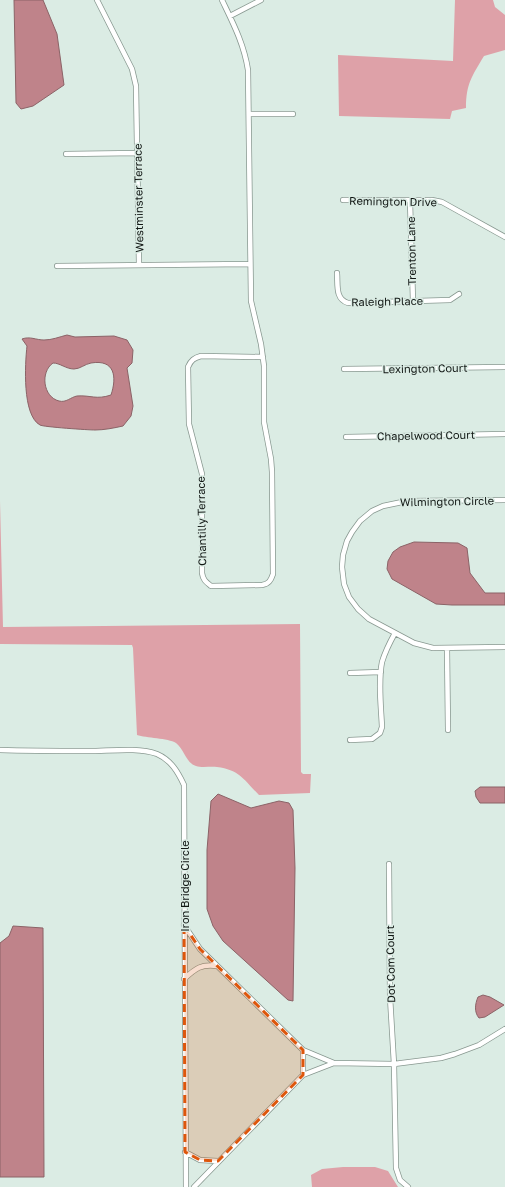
<svg xmlns="http://www.w3.org/2000/svg" width="505" height="1187" font-family="'Golos Text',sans-serif">
  <style>
    .green { fill: #dea1a8 }
    .water { fill: #bf838a; stroke: #8b6367; fill-rule: evenodd }
    .lines { fill: none; stroke-linecap: round; stroke-linejoin: round }
    .street-casing { stroke: #889890; stroke-width: 6 }
    .street { stroke: #fff; stroke-width: 4.5 }
    .marked { fill: #dd560c; fill-opacity: 0.2; stroke: #dd560c; stroke-width: 3; stroke-dasharray: 8 5; stroke-linejoin: round }
    .labels { text-anchor: middle; dominant-baseline: central; stroke-width: 3; stroke-linejoin: round; paint-order: stroke }
    .street-label { font-size: 11px; fill: #111714; stroke: #dbece4 }
  </style>
  <rect width="100%" height="100%" fill="#dbece4"/>
  <path class="green" d="M455 0H493L495 7 505 15V50L484 56C472 76 466 84 466 108L452 111 450 119 339 116 338 55 453 61Z
    M0 501 3 627 300 624 301 772 303 774H311L310 793 259 795C244 780 240 770 217 767 211 766 202 768 196 766 186 763 184 749 176 743 168 738 146 738 137 735L133 648 132 645 0 644Z
    M343 1167H375L388 1171 398 1187H312L311 1175 322 1169Z"/>
  <path class="water" d="M14 0H43L57 34 64 85 33 106 21 109 16 103Z
    M67 335 75 337 114 336 127 340 133 350 132 363 127 368 133 406 131 416 123 426C114 428 104 430 95 430 89 430 43 427 40 425 22 415 25 364 27 346L22 339C30 336 36 340 44 340 52 340 59 337 67 335ZM53 363C60 363 66 369 74 369 80 369 85 364 91 363 115 359 117 377 111 395 96 400 91 395 77 396 71 397 66 403 59 401 43 397 40 372 53 363Z
    M414 542 458 543 467 548 470 573 485 593H505V605H452L436 604 392 579 387 569 388 561 393 552 400 547Z
    M480 787H505V803H480L476 797 475 791Z
    M218 794 251 808 279 801 289 803 293 810 295 868 293 1001 288 1000 223 941 213 926 207 909V850L211 801Z
    M13 926 43 928 44 1177H0V943L9 936Z
    M483 995 490 997 504 1005 485 1017 479 1018C474 1012 475 1004 478 997Z"/>
  <g class="lines">
    <defs>
      <path id="street" d="M97 0 132 69 136 86 139 265
        M222 0C233 23 244 44 248 70L251 301 261 344 264 366V422L271 459 272 472 273 574C271 580 269 584 262 585L211 586C206 582 203 580 202 573V474L189 424 188 367C191 360 194 358 201 356L263 357
        M230 16 261 0
        M249 114H293
        M66 154 138 153
        M343 200H432L442 202 505 237
        M410 201 413 301
        M57 266 250 264
        M337 273C338 285 335 299 348 303L450 300 459 294
        M344 369 505 367
        M346 437 505 434
        M505 500 407 501 383 506 372 511 360 521 352 532 347 541 343 555 342 567 344 584 349 597 358 609 369 619 414 643 433 648 505 647
        M447 648 448 730
        M350 673 381 672
        M350 740 372 739 380 733 382 727C381 706 378 682 382 662 385 652 390 642 395 633
        M0 750C30 751 60 751 89 751 110 751 138 747 157 754 171 760 178 772 184 785L186 1187
        M389 864 390 997 394 1064 396 1168 400 1180 408 1187
        M184 925 200 949 303 1050 334 1063
        M184 979C196 968 201 964 217 966
        M303 1050V1075
        M185 1152 200 1160 218 1161
        M194 1187 303 1075 334 1063 394 1064 441 1058 455 1054 479 1045 505 1029"/>
    </defs>
    <use href="#street" class="street-casing"/>
    <use href="#street" class="street"/>
  </g>
  <path class="marked" d="M184 925 200 949 303 1050V1075L218 1161 200 1160 185 1152Z"/>
  <g class="labels">
    <g class="street-label">
      <text transform="translate(138 198) rotate(-91)">Westminster Terrace</text>
      <text transform="translate(393 201) rotate(1)">Remington Drive</text>
      <text transform="translate(411 251) rotate(-91)">Trenton Lane</text>
      <text transform="translate(387 301) rotate(-1)">Raleigh Place</text>
      <text transform="translate(425 368) rotate(-1)">Lexington Court</text>
      <text transform="translate(426 435) rotate(-1)">Chapelwood Court</text>
      <text transform="translate(447 501) rotate(-1)">Wilmington Circle</text>
      <text transform="translate(201 521) rotate(-91)">Chantilly Terrace</text>
      <text transform="translate(184 886) rotate(-90)">Iron Bridge Circle</text>
      <text transform="translate(390 964) rotate(-91)">Dot Com Court</text>
    </g>
  </g>
</svg>
